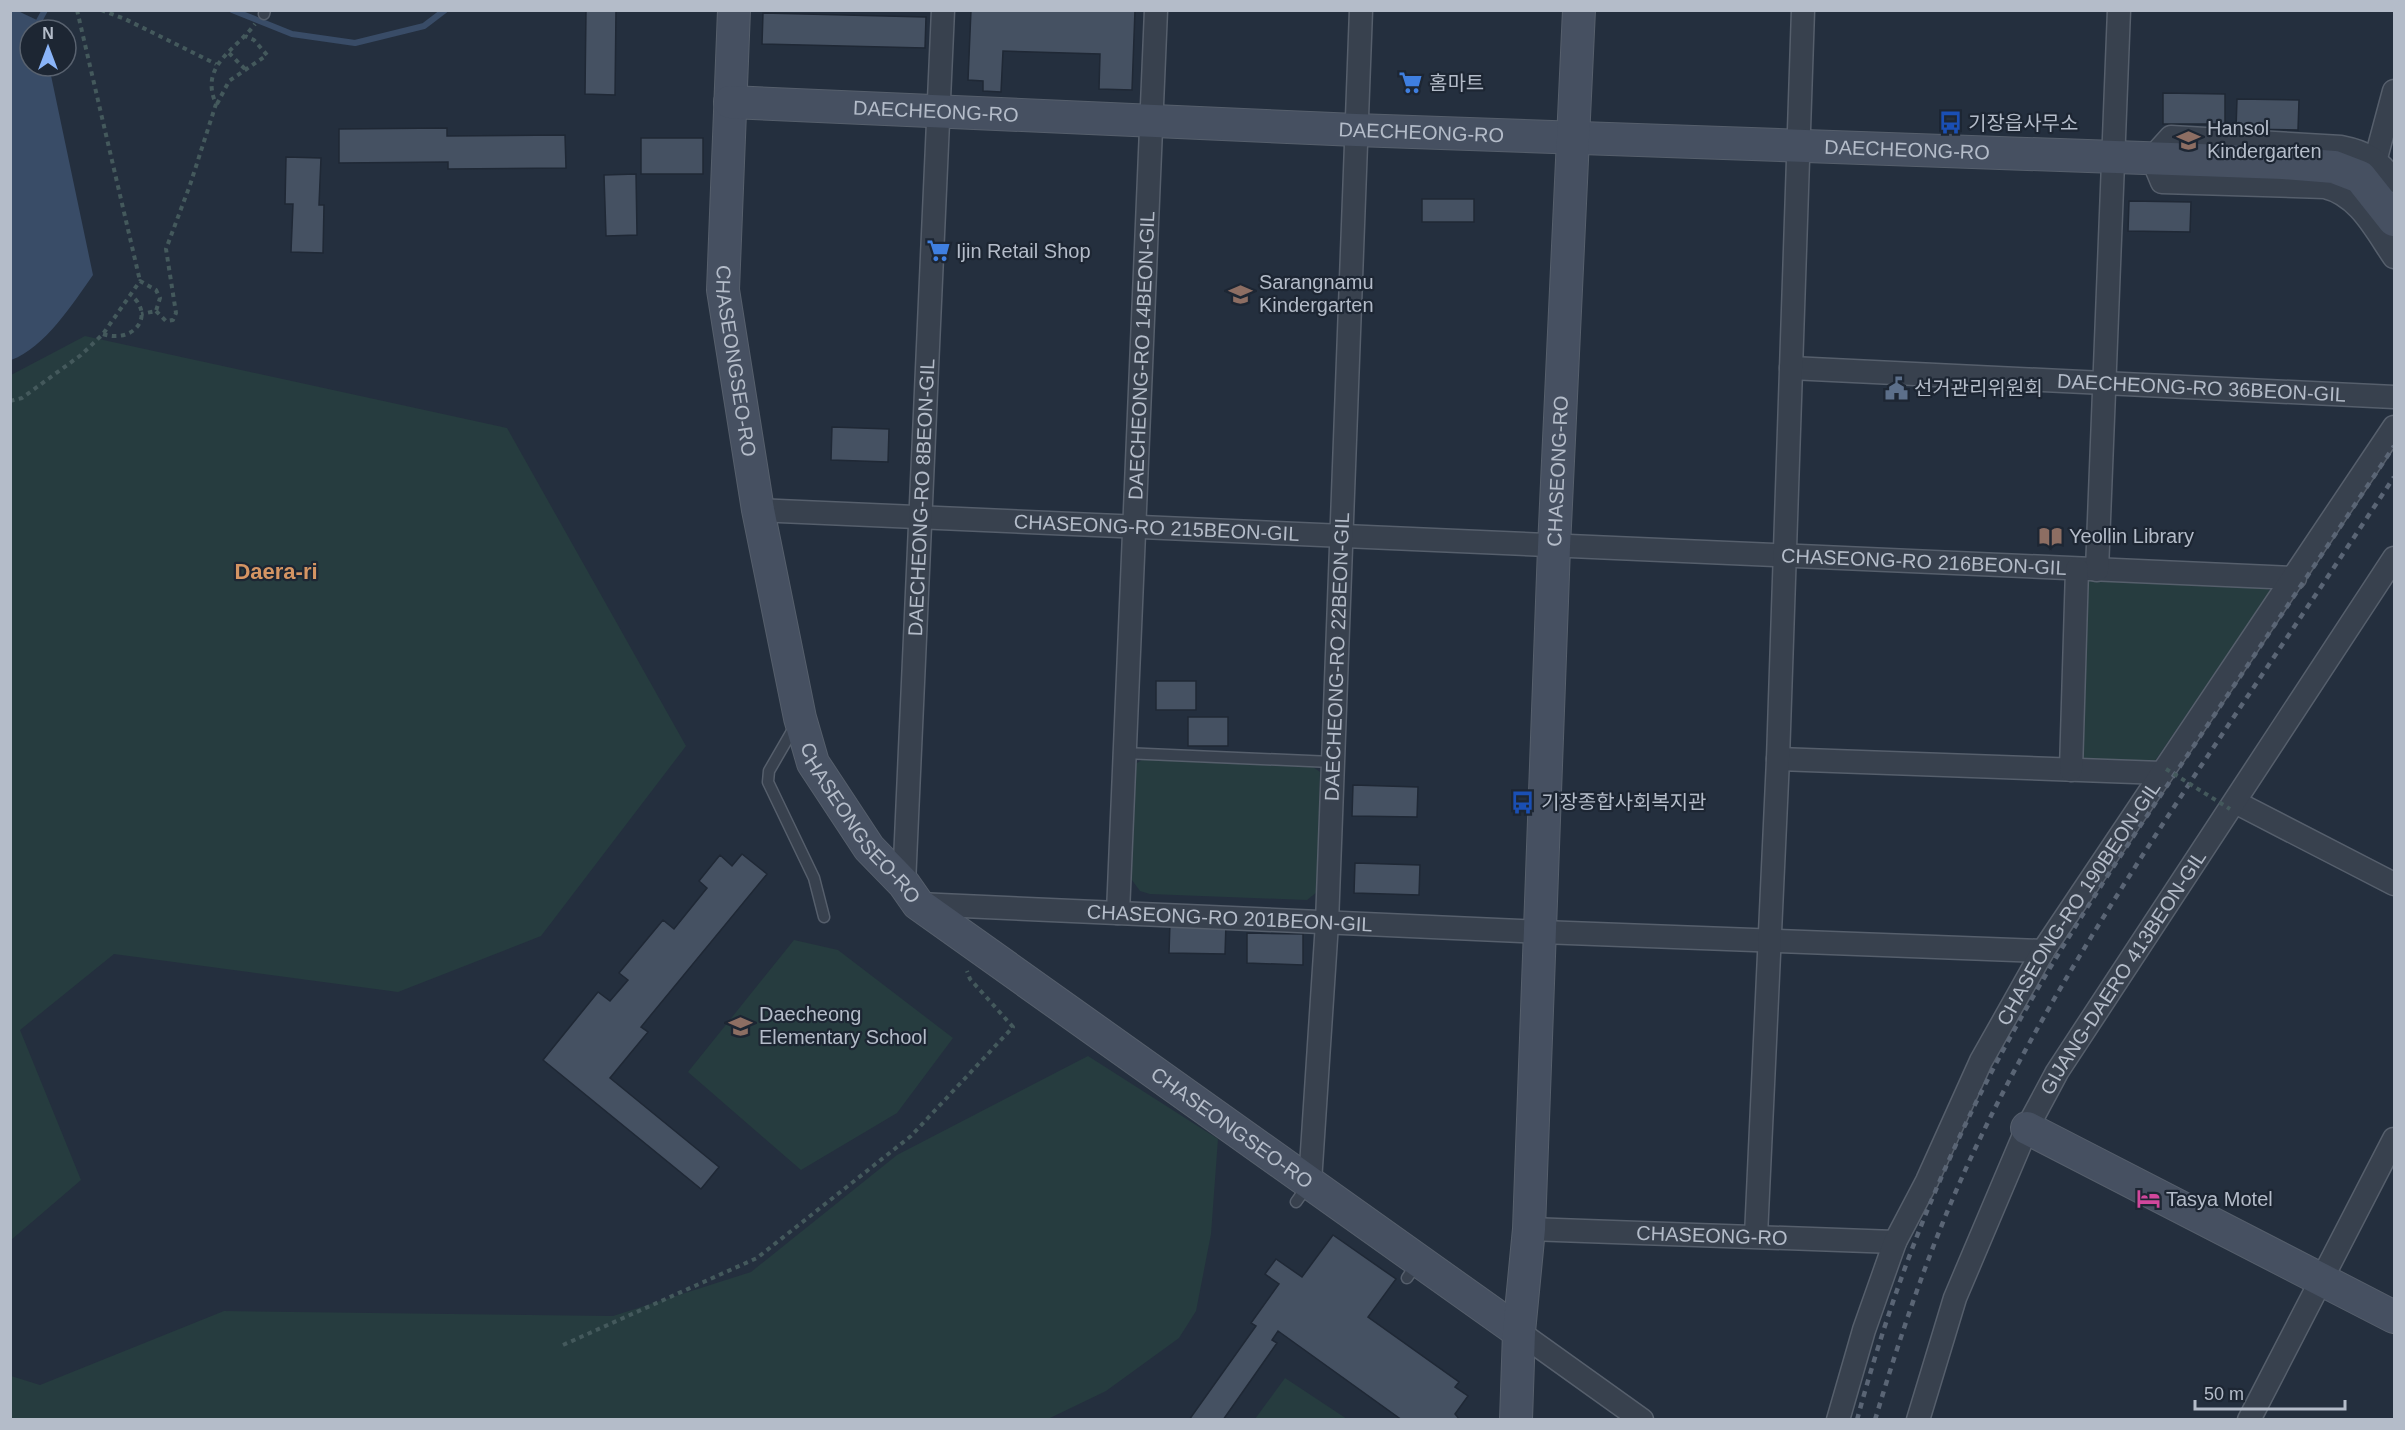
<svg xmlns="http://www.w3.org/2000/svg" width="2405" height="1430" font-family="Helvetica,'Noto Sans KR',sans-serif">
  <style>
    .green { fill: #263c3f }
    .water { fill: #394c67 }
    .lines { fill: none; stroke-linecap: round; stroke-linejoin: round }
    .stream { stroke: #394c67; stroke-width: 6 }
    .building { fill: #455162; stroke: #1f2835; stroke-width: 1.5 }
    .lane-casing { stroke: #565f6c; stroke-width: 13 }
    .street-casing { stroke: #565f6c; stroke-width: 25 }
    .secondary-casing { stroke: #565f6c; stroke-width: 34 }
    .path { stroke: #44595c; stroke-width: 4; stroke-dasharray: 4.5 4.5; stroke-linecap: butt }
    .lane { stroke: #38414e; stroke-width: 10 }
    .street { stroke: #38414e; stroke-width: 22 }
    .secondary { stroke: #465061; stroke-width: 32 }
    .rail { stroke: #5a6575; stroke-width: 4.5; stroke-dasharray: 6 6; stroke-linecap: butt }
    .path-bridge { stroke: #44595c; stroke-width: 4; stroke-dasharray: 4.5 4.5; stroke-linecap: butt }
    .labels { text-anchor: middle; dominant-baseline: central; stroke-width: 4.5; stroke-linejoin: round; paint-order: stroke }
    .poi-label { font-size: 20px; fill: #b4bcc9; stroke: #1d2633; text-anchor: start }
    .street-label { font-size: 20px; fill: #b4bcc9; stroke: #1d2633 }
    .quarter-label { font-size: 22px; font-weight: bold; fill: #d59563; stroke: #1d2633 }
  </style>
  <rect width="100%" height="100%" fill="#242f3e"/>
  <path class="green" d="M85 336 507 428 686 746 541 936 398 992 114 954 20 1030 81 1180 11 1240V375Z
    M2092 578 2263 586 2270 591 2155 761 2149 765 2078 760 2085 580Z
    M1148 756 1309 764 1320 772 1317 892 1307 900 1150 894 1140 891 1129 876 1134 765Z
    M794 940 838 950 953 1038 897 1113 801 1170 688 1072Z
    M1088 1056 1218 1139 1211 1234 1196 1311 1179 1338 1106 1391 1048 1419H11V1376L40 1385 224 1311 613 1316 751 1272 897 1155Z
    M1285 1378 1347 1419H1255Z"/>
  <path class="water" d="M11 11 20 12 39 21 41 30H30V66H49L93 275C73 303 45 348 11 360Z"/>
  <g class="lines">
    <path class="stream" d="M232 10 292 34 355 43 424 26 445 10
      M39 21 45 10"/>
  </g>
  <path class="building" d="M586 10H616L615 95 585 94Z
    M971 10H1135L1132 90 1099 89 1100 54 1003 51 1001 92 983 91V81L968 80Z
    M763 13 926 17 925 48 762 44Z
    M2163 93 2225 94V124H2163Z
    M2237 99 2299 100 2298 130 2236 129Z
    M447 128V136L565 135 566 168 448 169V162L339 163V129Z
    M641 138H703V174H641Z
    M286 157 321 158 319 205H324L323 253 291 252 293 204H285Z
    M636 174 637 235 606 236 604 175Z
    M1422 199H1474V222H1422Z
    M2129 201 2191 202 2190 232 2128 231Z
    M832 427 889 429 888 462 831 460Z
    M1156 681H1196V710H1156Z
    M1188 717H1228V746H1188Z
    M1353 785 1418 787 1417 817 1352 816Z
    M742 854 767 874 641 1027 648 1032 610 1078 719 1167 701 1189 543 1060 598 992 610 1001 628 980 619 973 663 920 674 929 707 888 699 881 720 855 732 866Z
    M1355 863 1420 865 1419 895 1354 893Z
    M1170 922 1226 923 1225 954 1169 953Z
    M1247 933 1303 934V965L1247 963Z
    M1333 1235 1396 1279 1368 1317 1459 1382 1455 1387 1468 1396 1455 1414 1460 1420H1402L1278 1331 1272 1340 1277 1343 1223 1420H1189L1256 1326 1251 1323 1279 1284 1265 1274 1276 1259 1302 1277Z"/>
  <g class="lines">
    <defs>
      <path id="lane" d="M264 14 265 10
        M795 726 769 771 768 782 814 878 824 917
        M1124 753 1332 762
        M1296 1202 1308 1185
        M1407 1278 1417 1263"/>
      <g id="street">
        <path d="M2376 158 2394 91"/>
        <path d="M2394 181C2379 160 2367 152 2341 147L2171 137 2152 158 2162 182 2325 187C2359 195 2376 231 2394 257"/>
        <path id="s1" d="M1791 368 2394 397"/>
        <path id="s2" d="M758 510 2295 578"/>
        <path d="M2097 570 2119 10"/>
        <path d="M1778 759 2162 773"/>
        <path d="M2071 770 2077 569"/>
        <path d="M2235 802 2394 884"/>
        <path id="s3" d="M904 884 943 10"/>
        <path id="s4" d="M918 904 1542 932 2043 951"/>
        <path id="s5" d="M1118 913 1156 10"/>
        <path id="s6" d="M1310 1182 1327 923 1361 10"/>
        <path id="s7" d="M1529 1229 1895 1242"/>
        <path d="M1756 1236 1778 759 1803 10"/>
        <path d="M1519 1332 1642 1420"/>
        <path id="s8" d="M1838 1420 1864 1330 1895 1242 1927 1181 1981 1061 2043 951 2394 427"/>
        <path id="s9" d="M1918 1420 1955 1298 2027 1128 2057 1072 2394 558"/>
        <path d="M2249 1420 2394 1139"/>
      </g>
      <g id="secondary">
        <path id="s10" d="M734 10 723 290 758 510 800 718 813 763 869 848 904 884 918 904 1519 1332"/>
        <path id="s11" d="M730 102 1356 130 2283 163 2334 167 2360 177 2394 220"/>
        <path d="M2027 1128 2394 1317"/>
        <path id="s12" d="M1516 1420 1519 1332 1529 1229 1554 547 1579 10"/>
      </g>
    </defs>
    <use href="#lane" class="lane-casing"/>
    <use href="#street" class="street-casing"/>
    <use href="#secondary" class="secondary-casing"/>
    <path class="path" d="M77 10 140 281
      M101 10 125 19 216 64
      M229 53 246 70
      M217 104 229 81 267 55 254 40 245 36
      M156 311 166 321 173 320 176 313 166 249 190 185 216 104C199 65 235 51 255 24
      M103 334C133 344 156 316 131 295
      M10 401 22 398 81 355 103 334 140 281 156 290 160 298 156 311 141 314
      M563 1345 757 1258 911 1136 1013 1027 970 979 967 971"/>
    <use href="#lane" class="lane"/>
    <use href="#street" class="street"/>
    <use href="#secondary" class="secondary"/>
    <path class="rail" d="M1857 1420C1881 1331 1911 1244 1949 1160 2012 1018 2098 888 2185 759 2255 654 2325 550 2394 446
      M1875 1420C1901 1333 1930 1247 1968 1164 2031 1027 2112 901 2195 775 2261 676 2328 577 2394 477"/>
    <path class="path-bridge" d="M2166 769 2230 809"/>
  </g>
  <defs>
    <symbol id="supermarket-bare" viewBox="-9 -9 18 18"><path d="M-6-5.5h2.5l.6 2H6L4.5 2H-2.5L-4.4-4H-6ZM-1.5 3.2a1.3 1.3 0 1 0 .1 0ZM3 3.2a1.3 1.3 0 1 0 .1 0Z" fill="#3f7fe0" stroke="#1d2633" stroke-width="2.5" paint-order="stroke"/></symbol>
    <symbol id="bus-bare" viewBox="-9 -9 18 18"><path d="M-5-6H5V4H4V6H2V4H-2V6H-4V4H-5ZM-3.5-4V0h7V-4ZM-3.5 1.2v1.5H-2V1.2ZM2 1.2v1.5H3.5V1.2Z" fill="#1a4fb4" stroke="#1d2633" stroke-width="2.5" paint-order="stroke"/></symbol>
    <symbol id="school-bare" viewBox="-9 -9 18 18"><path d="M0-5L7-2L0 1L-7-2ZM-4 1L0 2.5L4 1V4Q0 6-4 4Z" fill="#8d6e63" stroke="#1d2633" stroke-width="2.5" paint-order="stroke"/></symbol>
    <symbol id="civic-bare" viewBox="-9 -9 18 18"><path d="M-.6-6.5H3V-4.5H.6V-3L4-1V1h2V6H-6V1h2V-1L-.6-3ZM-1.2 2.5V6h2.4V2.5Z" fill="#5c6f8a" stroke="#1d2633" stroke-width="2.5" paint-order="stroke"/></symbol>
    <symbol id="library-bare" viewBox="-9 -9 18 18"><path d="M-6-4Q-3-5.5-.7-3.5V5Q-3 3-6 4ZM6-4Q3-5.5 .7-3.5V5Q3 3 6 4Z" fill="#8d6e63" stroke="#1d2633" stroke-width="2.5" paint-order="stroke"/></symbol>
    <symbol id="hotel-bare" viewBox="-9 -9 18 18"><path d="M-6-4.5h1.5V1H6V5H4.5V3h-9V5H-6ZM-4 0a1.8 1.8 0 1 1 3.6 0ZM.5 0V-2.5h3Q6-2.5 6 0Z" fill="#d1479c" stroke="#1d2633" stroke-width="2.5" paint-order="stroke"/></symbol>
  </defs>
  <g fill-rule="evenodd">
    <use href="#supermarket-bare" x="1394" y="66" width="33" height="33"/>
    <use href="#bus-bare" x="1934" y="106" width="33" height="33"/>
    <use href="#school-bare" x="2172" y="124" width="33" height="33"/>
    <use href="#supermarket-bare" x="922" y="234" width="33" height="33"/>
    <use href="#school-bare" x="1224" y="278" width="33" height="33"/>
    <use href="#civic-bare" x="1880" y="372" width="33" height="33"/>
    <use href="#library-bare" x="2034" y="520" width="33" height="33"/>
    <use href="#bus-bare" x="1506" y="786" width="33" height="33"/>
    <use href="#school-bare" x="724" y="1010" width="33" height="33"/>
    <use href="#hotel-bare" x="2132" y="1182" width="33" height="33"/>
  </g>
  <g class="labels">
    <g class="poi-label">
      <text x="1429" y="83">홈마트</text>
      <text x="1968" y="123">기장읍사무소</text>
      <text x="2207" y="128">Hansol<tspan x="2207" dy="23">Kindergarten</tspan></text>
      <text x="956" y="251">Ijin Retail Shop</text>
      <text x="1259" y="282">Sarangnamu<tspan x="1259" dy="23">Kindergarten</tspan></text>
      <text x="1914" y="388">선거관리위원회</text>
      <text x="2069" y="536">Yeollin Library</text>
      <text x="1541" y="802">기장종합사회복지관</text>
      <text x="759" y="1014">Daecheong<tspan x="759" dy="23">Elementary School</tspan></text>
      <text x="2166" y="1199">Tasya Motel</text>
    </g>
    <g class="street-label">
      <text stroke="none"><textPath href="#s11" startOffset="206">DAECHEONG-RO</textPath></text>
      <text stroke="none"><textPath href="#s11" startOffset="692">DAECHEONG-RO</textPath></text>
      <text stroke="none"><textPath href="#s11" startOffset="1178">DAECHEONG-RO</textPath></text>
      <text stroke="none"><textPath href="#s5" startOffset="558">DAECHEONG-RO 14BEON-GIL</textPath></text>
      <text stroke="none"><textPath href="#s10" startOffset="352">CHASEONGSEO-RO</textPath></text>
      <text stroke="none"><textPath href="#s1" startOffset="411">DAECHEONG-RO 36BEON-GIL</textPath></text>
      <text stroke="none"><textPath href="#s12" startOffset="950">CHASEONG-RO</textPath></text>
      <text stroke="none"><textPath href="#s3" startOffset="387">DAECHEONG-RO 8BEON-GIL</textPath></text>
      <text stroke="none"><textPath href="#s2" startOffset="399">CHASEONG-RO 215BEON-GIL</textPath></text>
      <text stroke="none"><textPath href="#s2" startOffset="1167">CHASEONG-RO 216BEON-GIL</textPath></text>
      <text stroke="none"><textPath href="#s6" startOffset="526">DAECHEONG-RO 22BEON-GIL</textPath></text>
      <text stroke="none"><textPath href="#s10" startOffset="838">CHASEONGSEO-RO</textPath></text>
      <text stroke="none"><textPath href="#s8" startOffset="573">CHASEONG-RO 190BEON-GIL</textPath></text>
      <text stroke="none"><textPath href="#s4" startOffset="312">CHASEONG-RO 201BEON-GIL</textPath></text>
      <text stroke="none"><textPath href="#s9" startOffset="495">GIJANG-DAERO 413BEON-GIL</textPath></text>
      <text stroke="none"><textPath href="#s10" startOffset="1324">CHASEONGSEO-RO</textPath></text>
      <text stroke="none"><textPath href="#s7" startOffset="183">CHASEONG-RO</textPath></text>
    </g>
    <g class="quarter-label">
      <text x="276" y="571">Daera-ri</text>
    </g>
  </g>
  <rect width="2405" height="1430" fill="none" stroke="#b4bcc9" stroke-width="24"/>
  <g transform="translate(48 48)"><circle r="28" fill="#1d2633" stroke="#59626f" stroke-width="1.5"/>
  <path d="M0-4.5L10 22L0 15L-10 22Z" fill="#8ab4f8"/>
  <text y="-9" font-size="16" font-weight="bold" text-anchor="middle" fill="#b4bcc9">N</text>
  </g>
  <path d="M2195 1400v9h150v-9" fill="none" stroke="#b4bcc9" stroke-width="3"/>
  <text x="2204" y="1400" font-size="18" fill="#b4bcc9" stroke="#1d2633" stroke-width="4.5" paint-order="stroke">50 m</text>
</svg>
